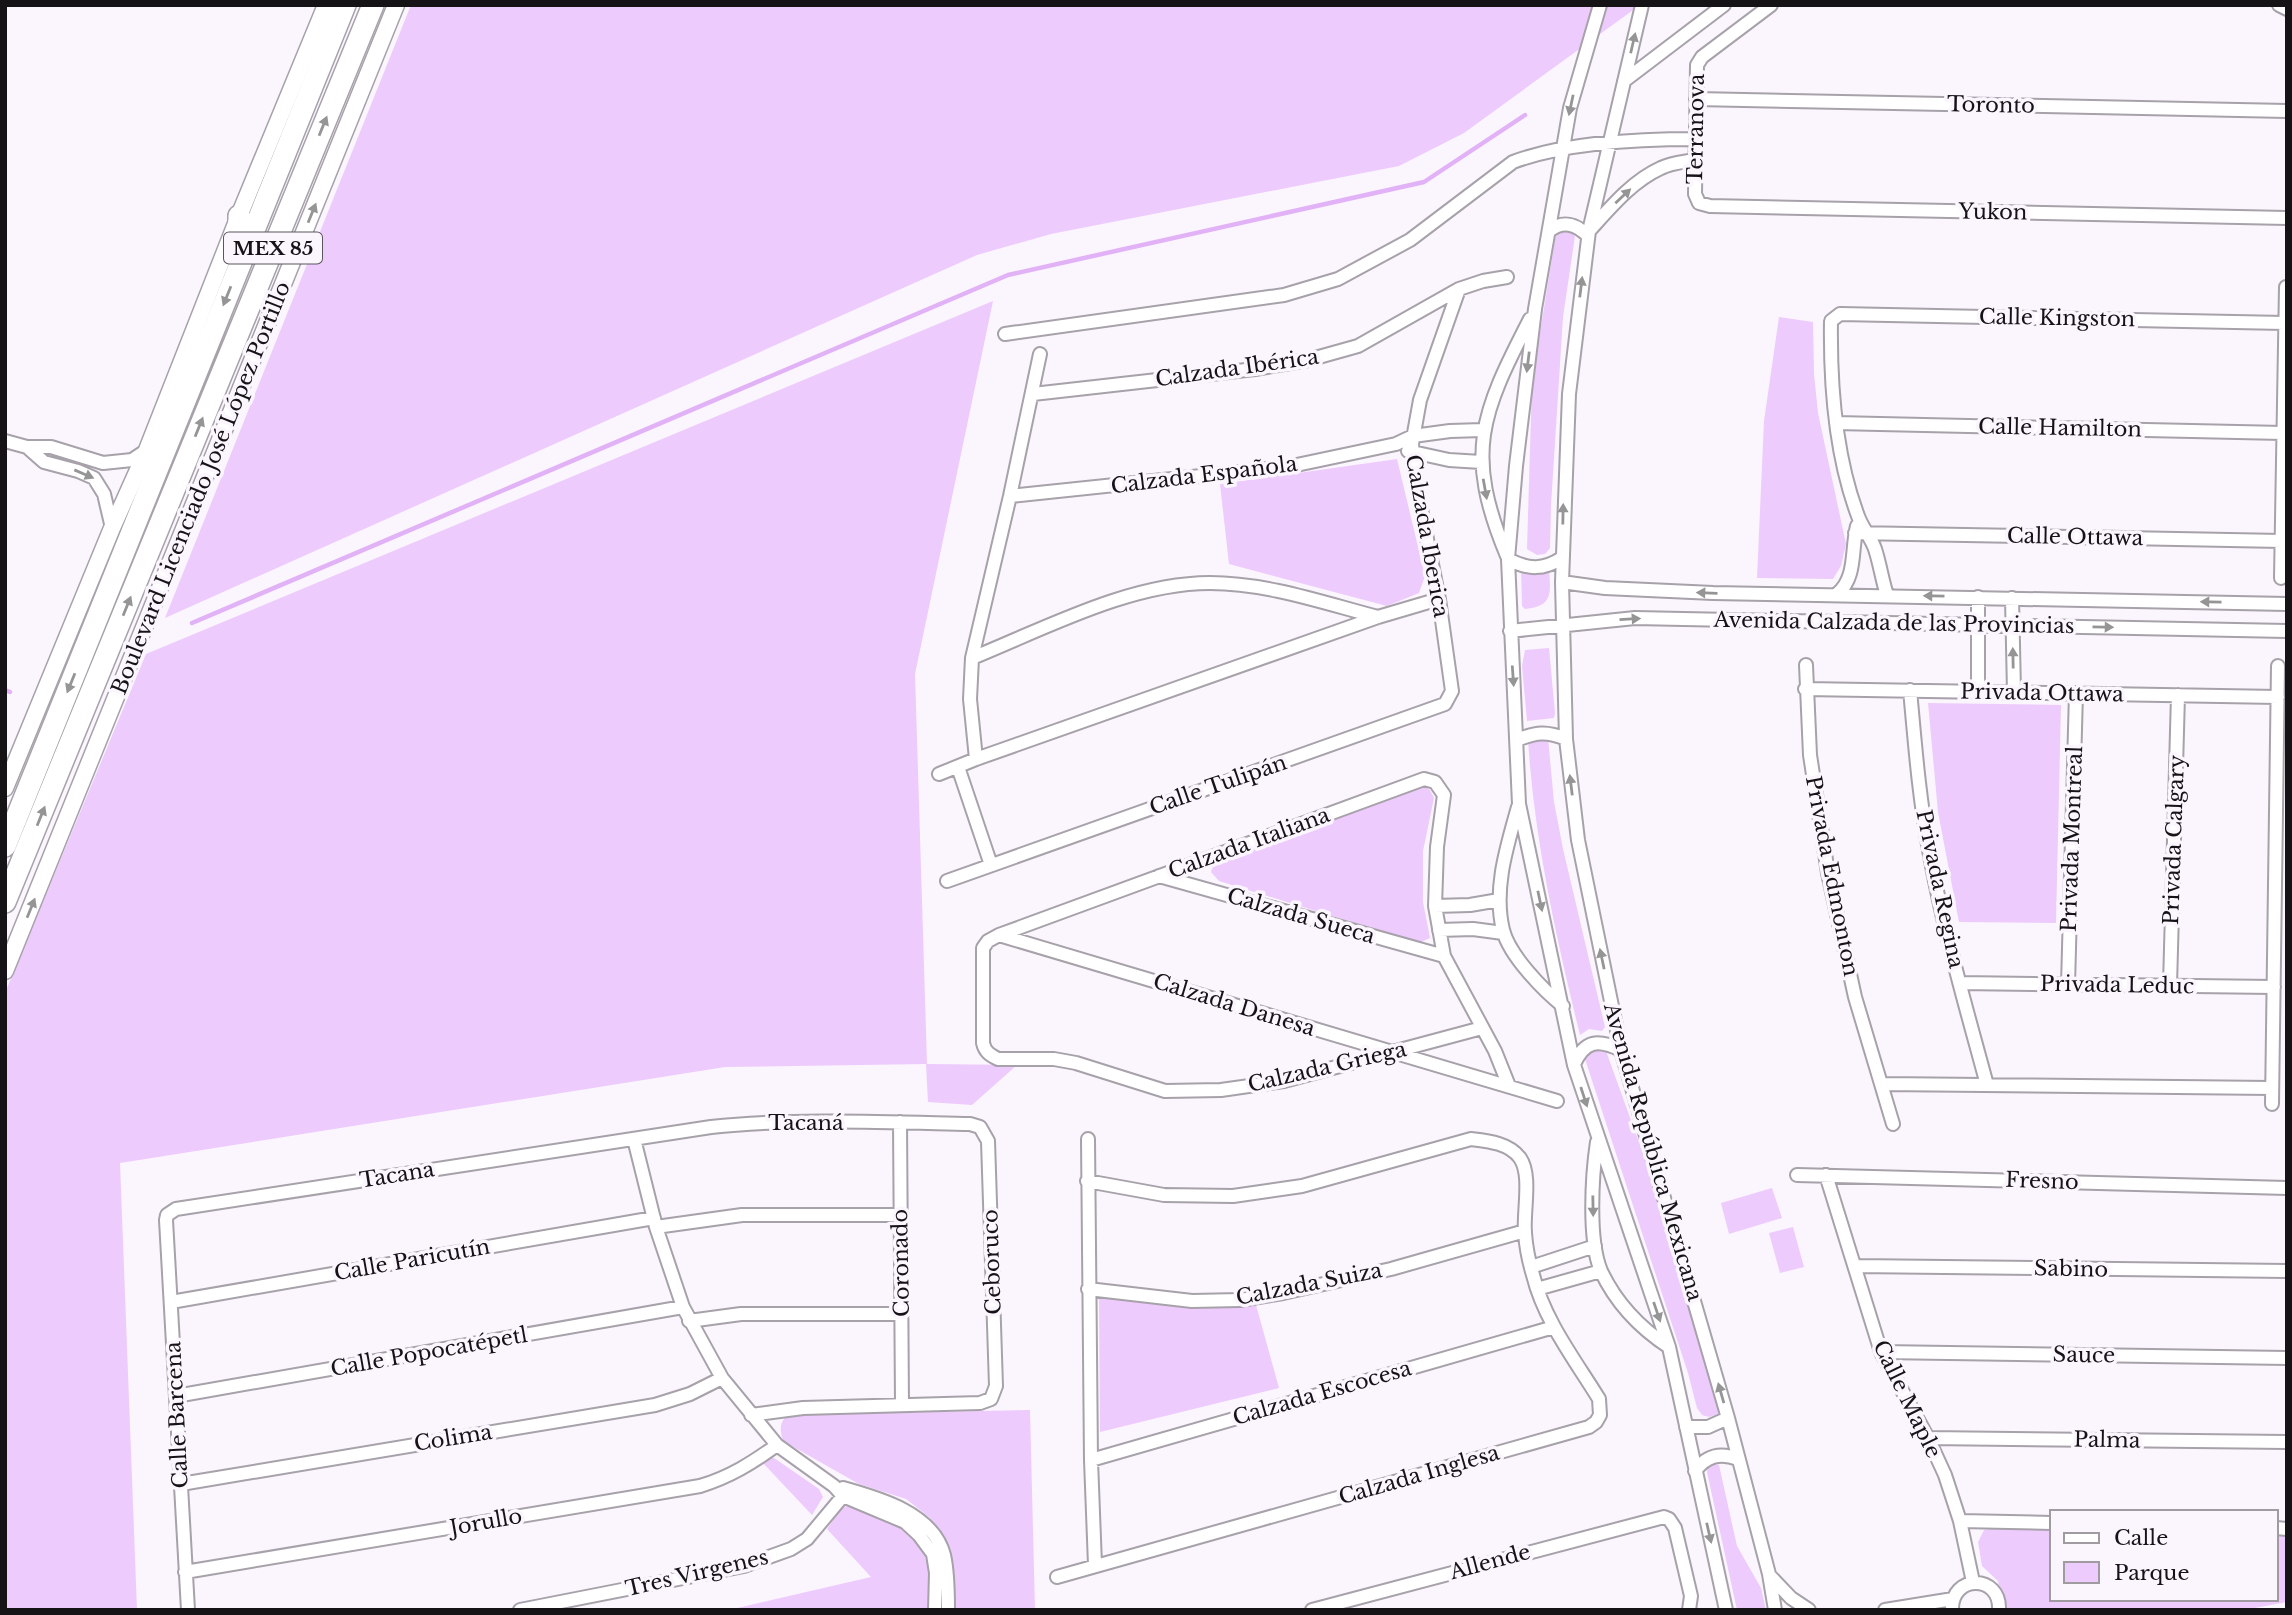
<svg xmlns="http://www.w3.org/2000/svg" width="2292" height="1615" font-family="'Libre Baskerville',serif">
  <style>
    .green { fill: #edcbfc }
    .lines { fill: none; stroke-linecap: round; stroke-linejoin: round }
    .stream { stroke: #e2b2f7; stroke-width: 4.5 }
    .street-casing { stroke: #a7a1aa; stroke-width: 16 }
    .secondary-casing { stroke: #a7a1aa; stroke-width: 19 }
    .highway-casing { stroke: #a7a1aa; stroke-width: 24 }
    .street { stroke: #fff; stroke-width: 12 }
    .secondary { stroke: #fff; stroke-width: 16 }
    .highway { stroke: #fff; stroke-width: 21 }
    .oneway { fill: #969596 }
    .labels { text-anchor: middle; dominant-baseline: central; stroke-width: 7; stroke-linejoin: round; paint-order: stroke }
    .shield { fill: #fbf5fe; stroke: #5a575c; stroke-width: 2 }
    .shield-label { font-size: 19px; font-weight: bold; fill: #151316 }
    .street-label { font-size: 21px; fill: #151316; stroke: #fbf5fe }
  </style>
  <rect width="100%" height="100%" fill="#fbf5fe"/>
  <path class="green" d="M411 5H1640L1464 133 1399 166 1051 234 977 255 165 618Z
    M1559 230H1571L1575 236 1563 317 1551 505 1550 548 1545 554 1537 555 1527 549 1532 383 1555 239Z
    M993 301 915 674 927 1064 1017 1065 972 1105 928 1102 926 1064 725 1067 120 1163 137 1610H5V993L146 654Z
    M1779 317 1813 322 1814 374 1818 413 1846 544 1841 566 1833 579 1757 578 1764 421Z
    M1397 459 1425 576 1419 593 1387 606 1229 564 1220 484Z
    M1521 566 1549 567C1550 591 1555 606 1525 609L1522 606Z
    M1549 648 1555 713 1554 718 1527 721 1522 666 1525 650Z
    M1928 703 2061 705 2056 923 1959 922 1938 812Z
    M1548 738 1554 802 1563 849 1605 1027 1602 1031 1589 1029 1580 1035C1556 937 1534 839 1528 739Z
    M1422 785 1430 790 1434 798 1423 851V902L1430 938 1419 943 1219 881 1211 872 1214 863Z
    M1602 1047 1606 1051 1663 1209 1720 1409 1718 1414 1709 1417 1702 1415 1697 1408 1688 1373 1584 1056 1586 1049Z
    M1772 1188 1782 1218 1729 1234 1721 1203Z
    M1793 1227 1804 1267 1780 1273 1769 1233Z
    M1099 1297 1206 1308 1256 1305 1279 1388 1100 1432Z
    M1030 1410 1035 1610H953L950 1555 943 1536 929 1517 906 1499 859 1484 783 1441C780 1430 779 1424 787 1415Z
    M768 1458H774L819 1489 823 1497 812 1515 761 1461Z
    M1714 1464 1719 1465 1737 1546 1761 1588 1766 1610H1737L1707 1472 1708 1467Z
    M850 1506C883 1519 927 1529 930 1571 931 1584 929 1597 929 1610H729L871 1577 827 1529 842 1507Z
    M1995 1528 2052 1529V1599H2276V1533H2287V1602L2244 1610H2002L1998 1581 1982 1566 1978 1542 1984 1530Z"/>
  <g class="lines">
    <path class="stream" d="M192 623 1008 275 1424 182 1525 115
      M5 690 10 692"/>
    <defs>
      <path id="street" d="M1600 5 1570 108 1535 309 1516 466 1508 559 1519 804 1574 1065 1669 1347 1726 1610
        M1642 5 1589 231 1569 394 1562 582 1566 739 1578 840 1621 1050 1728 1418 1769 1574 1775 1610
        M1771 5 1702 57 1697 65 1695 194 1699 203 1710 206 2287 218
        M2279 5 2287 9
        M1624 81 1724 5
        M1696 99 2287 111
        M1549 231C1563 220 1576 224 1588 236
        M1589 231C1610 208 1632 181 1661 168 1671 163 1684 162 1694 160
        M1005 334 1284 295 1338 279 1410 240 1513 162C1563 143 1641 139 1696 139
        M1033 394 1255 369 1308 360 1358 346 1459 289 1483 281 1507 277
        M1836 423 2283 433
        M5 441 27 447H51L103 463 132 460 147 450
        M27 447 44 462 78 471 94 478 104 494 112 528
        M1408 451 1449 460 1481 462
        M1010 496 1287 467 1396 444 1413 436 1450 431 1483 430
        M1855 533 2282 541
        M1507 556C1464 453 1481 414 1530 319
        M1508 559C1528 570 1544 570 1562 558
        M2281 578 2286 287
        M1562 582 1605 588 1713 593 2287 604
        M1837 594C1857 578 1851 549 1857 526
        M1887 595C1882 580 1880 564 1875 549 1871 537 1862 528 1858 516 1835 455 1830 385 1831 321L1840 314 2285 323
        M1978 597V692
        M2012 598 2014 692
        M1510 631 1635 618 2287 631
        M972 658C1046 628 1130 583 1210 583 1267 583 1324 603 1378 617
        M1806 665 1810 755 1828 873 1855 997 1893 1124
        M1805 689 2278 697
        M1910 690C1915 744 1919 797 1929 850 1943 929 1966 1007 1987 1085
        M1517 740C1536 732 1547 731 1566 739
        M976 759 970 699 972 658 1010 496 1040 354
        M958 767 991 865
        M939 774 976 759 1378 617 1439 599
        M1518 807C1507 846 1493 889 1503 930 1509 955 1543 990 1563 1006
        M1159 876 1444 956
        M947 881 1445 704 1452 691 1439 599 1416 484 1412 444 1420 400 1459 289
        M1435 906 1470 905 1499 900
        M1439 930 1473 929 1503 933
        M999 935 1557 1101
        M1960 983 2274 987
        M2068 985 2076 693
        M2170 985 2178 695
        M1482 1028 1284 1081 1221 1090 1165 1091 1076 1063 1054 1059H998C990 1055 985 1052 983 1043V948L988 941 999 935 1424 779 1435 782 1444 795 1437 847 1435 906 1444 956 1495 1051 1509 1086
        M1574 1064C1585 1040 1598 1039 1621 1050
        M1882 1084 2272 1088
        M2272 1104 2278 666
        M900 1122 902 1404
        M634 1139 656 1227 683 1307 722 1378 777 1445 834 1486 843 1496 905 1522 919 1535 933 1554 936 1573 935 1610
        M1088 1139 1091 1460 1095 1565
        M1597 1142C1592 1175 1588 1240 1601 1271 1616 1303 1640 1328 1669 1347
        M1797 1175 2287 1188
        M1826 1175 1881 1352 1928 1438 1945 1475 1960 1521 1973 1582
        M656 1227 742 1215H899
        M1855 1266 2287 1271
        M1531 1267 1595 1246
        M1088 1289 1192 1301 1240 1300 1283 1293 1391 1269 1525 1231
        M1537 1289 1601 1271
        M171 1302 654 1218
        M689 1321 741 1314H902
        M1881 1352 2287 1358
        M176 1396 683 1307
        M1686 1427H1708L1728 1418
        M1928 1438 2287 1442
        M1091 1460 1554 1327
        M1695 1471C1706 1456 1720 1452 1738 1459
        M181 1484 655 1405 690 1394 722 1378
        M843 1488C879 1498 933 1513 944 1555 948 1572 948 1592 948 1610
        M1960 1521 2052 1523
        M2276 1528 2287 1529
        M185 1572 700 1486C730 1477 752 1463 777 1445
        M1770 1576 1791 1598 1809 1610
        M1057 1577 1589 1427 1596 1422 1600 1415 1599 1399C1575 1360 1544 1320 1533 1275 1529 1262 1526 1247 1525 1233 1523 1212 1532 1175 1520 1158 1509 1143 1488 1141 1471 1139L1302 1186 1233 1196 1164 1195 1087 1181
        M188 1610 166 1220 167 1215 176 1209 711 1127C796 1118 884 1122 970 1124L980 1127 988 1141 996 1386 991 1399 980 1403 803 1408 751 1415
        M520 1610 744 1566 791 1549 807 1539 848 1490
        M1312 1610 1664 1517 1669 1519 1675 1528 1691 1596 1689 1610
        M1885 1610 1953 1599
        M1952 1610C1951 1574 2001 1574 1999 1610"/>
      <path id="secondary" d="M5 788 112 528 147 450 239 216 326 5
        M5 971 396 5"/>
      <path id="highway" d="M239 216V256
        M5 846 345 5
        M5 902 373 5"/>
    </defs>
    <use href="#street" class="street-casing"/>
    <use href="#secondary" class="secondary-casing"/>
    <use href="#highway" class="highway-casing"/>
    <use href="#street" class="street"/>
    <use href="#secondary" class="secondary"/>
    <use href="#highway" class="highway"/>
  </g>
  <defs><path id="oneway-solid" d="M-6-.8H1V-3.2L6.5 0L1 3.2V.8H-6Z" transform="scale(1.75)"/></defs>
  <g class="oneway">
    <use href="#oneway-solid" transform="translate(1633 43) rotate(-77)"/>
    <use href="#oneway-solid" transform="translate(1571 105) rotate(102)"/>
    <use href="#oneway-solid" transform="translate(323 126) rotate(-68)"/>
    <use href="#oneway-solid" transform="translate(1623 196) rotate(-43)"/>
    <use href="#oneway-solid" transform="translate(312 213) rotate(-68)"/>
    <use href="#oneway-solid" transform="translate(1581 287) rotate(-83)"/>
    <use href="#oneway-solid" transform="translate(227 296) rotate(112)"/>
    <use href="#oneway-solid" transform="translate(1528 362) rotate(97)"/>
    <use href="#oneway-solid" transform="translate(199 427) rotate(-68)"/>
    <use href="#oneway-solid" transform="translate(84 474) rotate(23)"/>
    <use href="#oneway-solid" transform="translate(1485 489) rotate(80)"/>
    <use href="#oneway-solid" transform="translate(1563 514) rotate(-89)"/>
    <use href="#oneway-solid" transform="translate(1707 593) rotate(-178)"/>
    <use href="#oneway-solid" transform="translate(1934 596) rotate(-179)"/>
    <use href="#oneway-solid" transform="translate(2211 602) rotate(-179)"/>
    <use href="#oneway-solid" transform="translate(127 606) rotate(-68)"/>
    <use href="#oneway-solid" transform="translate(1630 619) rotate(-3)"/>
    <use href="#oneway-solid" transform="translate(2103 627) rotate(1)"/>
    <use href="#oneway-solid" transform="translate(2013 658) rotate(-91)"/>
    <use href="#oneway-solid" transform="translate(1513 676) rotate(86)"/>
    <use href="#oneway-solid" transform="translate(71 683) rotate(112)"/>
    <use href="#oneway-solid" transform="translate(1571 785) rotate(-97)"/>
    <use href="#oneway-solid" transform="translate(41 816) rotate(-68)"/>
    <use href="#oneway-solid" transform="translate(1540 901) rotate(78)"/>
    <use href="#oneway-solid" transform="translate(31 908) rotate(-68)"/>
    <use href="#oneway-solid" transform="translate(1602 959) rotate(-102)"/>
    <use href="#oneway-solid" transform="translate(1584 1097) rotate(72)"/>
    <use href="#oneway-solid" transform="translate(1593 1206) rotate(89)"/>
    <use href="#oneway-solid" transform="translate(1657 1312) rotate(71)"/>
    <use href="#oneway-solid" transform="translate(1721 1393) rotate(-106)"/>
    <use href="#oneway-solid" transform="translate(1709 1533) rotate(77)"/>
  </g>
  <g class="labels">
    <rect class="shield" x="224" y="232.5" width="98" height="31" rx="5"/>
    <g class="shield-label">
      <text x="273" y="248">MEX 85</text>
    </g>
    <g class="street-label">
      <text transform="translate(1991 105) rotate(1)">Toronto</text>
      <text transform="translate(1696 129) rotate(-89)">Terranova</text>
      <text transform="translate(1993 212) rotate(1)">Yukon</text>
      <text transform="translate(2057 318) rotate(1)">Calle Kingston</text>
      <text transform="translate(1237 368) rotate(-8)">Calzada Ibérica</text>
      <text transform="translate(2060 428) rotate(1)">Calle Hamilton</text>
      <text transform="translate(1204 475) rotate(-7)">Calzada Española</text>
      <text transform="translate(201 488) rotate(-68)">Boulevard Licenciado José López Portillo</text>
      <text transform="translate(1427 536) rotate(80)">Calzada Iberica</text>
      <text transform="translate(2075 537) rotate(1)">Calle Ottawa</text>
      <text transform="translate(1894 623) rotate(1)">Avenida Calzada de las Provincias</text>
      <text transform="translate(2042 693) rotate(1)">Privada Ottawa</text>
      <text transform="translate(1218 785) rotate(-19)">Calle Tulipán</text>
      <text transform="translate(2072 839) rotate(-88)">Privada Montreal</text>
      <text transform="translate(2174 840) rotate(-88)">Privada Calgary</text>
      <text transform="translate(1249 843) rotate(-20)">Calzada Italiana</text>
      <text transform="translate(1832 876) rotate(79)">Privada Edmonton</text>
      <text transform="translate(1940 889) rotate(78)">Privada Regina</text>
      <text transform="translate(1301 916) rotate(16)">Calzada Sueca</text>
      <text transform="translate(2117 985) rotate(1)">Privada Leduc</text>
      <text transform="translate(1234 1005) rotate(17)">Calzada Danesa</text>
      <text transform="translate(1327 1067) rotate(-13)">Calzada Griega</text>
      <text x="806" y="1123">Tacaná</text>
      <text transform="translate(1653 1152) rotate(74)">Avenida República Mexicana</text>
      <text transform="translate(397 1175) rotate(-9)">Tacana</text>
      <text transform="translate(2042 1181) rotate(2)">Fresno</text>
      <text transform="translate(412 1260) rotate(-10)">Calle Paricutín</text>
      <text transform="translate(992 1262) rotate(-92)">Ceboruco</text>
      <text transform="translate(901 1263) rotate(-91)">Coronado</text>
      <text transform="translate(2071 1269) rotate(1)">Sabino</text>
      <text transform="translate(1309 1284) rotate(-11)">Calzada Suiza</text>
      <text transform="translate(429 1352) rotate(-10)">Calle Popocatépetl</text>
      <text transform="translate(2084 1355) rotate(1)">Sauce</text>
      <text transform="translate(1322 1393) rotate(-16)">Calzada Escocesa</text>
      <text transform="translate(1907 1399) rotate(64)">Calle Maple</text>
      <text transform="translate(177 1415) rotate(-93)">Calle Barcena</text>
      <text transform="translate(453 1438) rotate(-9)">Colima</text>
      <text transform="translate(2107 1440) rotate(1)">Palma</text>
      <text transform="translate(1419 1475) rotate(-16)">Calzada Inglesa</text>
      <text transform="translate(486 1522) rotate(-10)">Jorullo</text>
      <text transform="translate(1490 1562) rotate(-15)">Allende</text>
      <text transform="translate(697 1573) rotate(-13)">Tres Virgenes</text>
    </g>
  </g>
  <rect width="2292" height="1615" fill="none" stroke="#151316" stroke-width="14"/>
  <rect x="2050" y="1510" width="228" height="91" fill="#fbf5fe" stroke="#9f9ba1" stroke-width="2"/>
  <rect x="2064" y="1533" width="35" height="10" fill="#ffffff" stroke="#9f9ba1" stroke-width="2"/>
  <text x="2114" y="1545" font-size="21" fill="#151316">Calle</text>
  <rect x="2064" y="1562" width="35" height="21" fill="#edcbfc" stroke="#9f9ba1" stroke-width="2"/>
  <text x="2114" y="1580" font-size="21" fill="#151316">Parque</text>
</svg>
